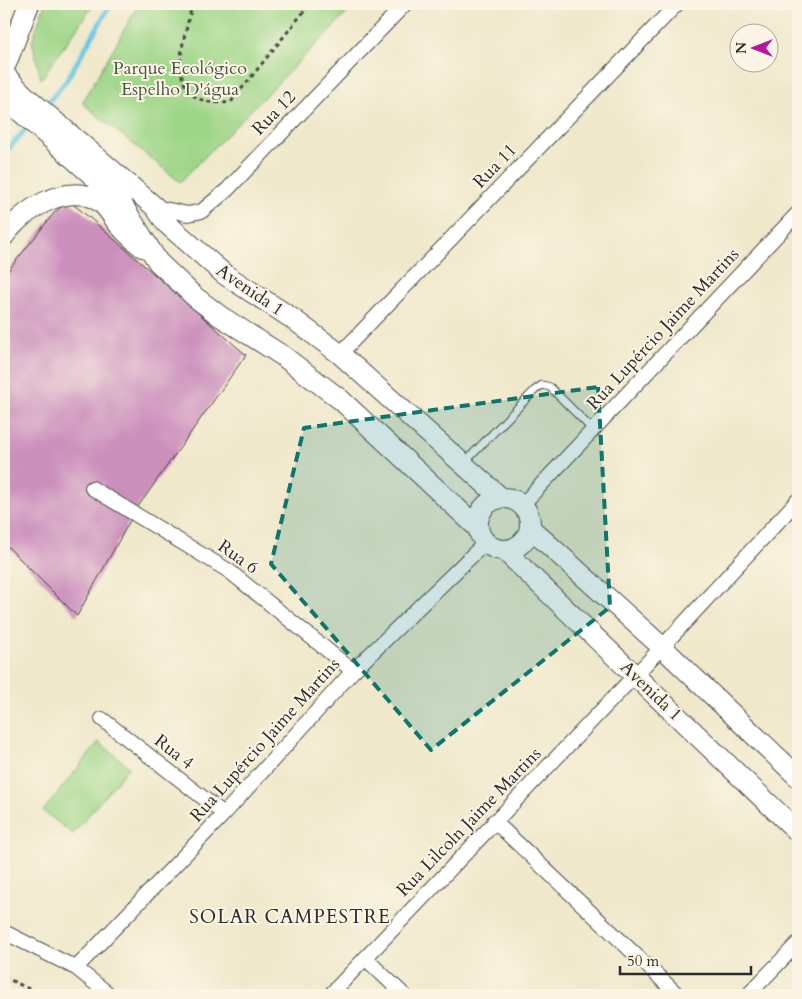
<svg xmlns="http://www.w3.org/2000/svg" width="802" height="999" font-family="Cardo,serif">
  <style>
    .green { fill: #9ed688; stroke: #64805a }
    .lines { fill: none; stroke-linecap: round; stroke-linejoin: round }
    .stream { stroke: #63c6e1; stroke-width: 5 }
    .building { fill: #cb8fbc }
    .lane-casing { stroke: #484743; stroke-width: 9 }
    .street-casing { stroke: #484743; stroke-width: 16 }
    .secondary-casing { stroke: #484743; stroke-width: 22 }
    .path { stroke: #484743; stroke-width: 3; stroke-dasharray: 4 4; stroke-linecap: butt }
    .lane { stroke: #fff; stroke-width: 7 }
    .street { stroke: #fff; stroke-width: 14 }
    .secondary { stroke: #fff; stroke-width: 20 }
    .marked { fill: #0f766e; fill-opacity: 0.2; stroke: #0f766e; stroke-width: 4; stroke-dasharray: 10 6; stroke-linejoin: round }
    .labels { text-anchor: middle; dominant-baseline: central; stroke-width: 4; stroke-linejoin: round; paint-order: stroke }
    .park-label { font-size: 18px; fill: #485642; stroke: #fcf5e5 }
    .street-label { font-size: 18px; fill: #2b2b2b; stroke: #fcf5e5 }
    .neighbourhood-label { font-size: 19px; letter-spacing: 1px; fill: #2b2b2b; stroke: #fcf5e5 }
  </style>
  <rect width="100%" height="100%" fill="#fcf5e5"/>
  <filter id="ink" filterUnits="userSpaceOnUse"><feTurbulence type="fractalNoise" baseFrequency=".02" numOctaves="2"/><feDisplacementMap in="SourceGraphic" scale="10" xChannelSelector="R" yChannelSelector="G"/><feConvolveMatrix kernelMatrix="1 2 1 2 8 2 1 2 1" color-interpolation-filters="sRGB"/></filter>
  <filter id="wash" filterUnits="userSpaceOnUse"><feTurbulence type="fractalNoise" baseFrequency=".0096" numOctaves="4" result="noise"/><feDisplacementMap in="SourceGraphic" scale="20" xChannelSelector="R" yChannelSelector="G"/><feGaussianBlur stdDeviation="1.12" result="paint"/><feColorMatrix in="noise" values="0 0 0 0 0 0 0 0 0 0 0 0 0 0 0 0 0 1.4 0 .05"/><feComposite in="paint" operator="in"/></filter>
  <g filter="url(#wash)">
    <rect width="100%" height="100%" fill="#efe8ca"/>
    <path class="green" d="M45 4H94L41 79 32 41Z
      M139 4H356L180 182 82 103Z
      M99 742 129 767 73 834 43 811Z"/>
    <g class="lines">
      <path class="stream" d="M45 106 66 81 111 4
        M4 154 30 124"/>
    </g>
    <g id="blocks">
      <path class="building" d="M69 201 90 218 246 355 137 508 77 616 4 543V276L54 213Z"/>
    </g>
  </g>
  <g filter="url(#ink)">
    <use href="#blocks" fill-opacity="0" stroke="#484743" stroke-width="1"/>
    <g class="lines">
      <defs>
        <path id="lane" d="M464 463 535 390 542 385 550 387 593 430"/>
        <path id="street" d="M155 207 188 214 202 211 227 190 405 4
          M340 354 677 4
          M92 488 229 571 353 671
          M522 505 798 213
          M102 719 224 814
          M494 821 678 995
          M4 932 76 968 110 995
          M365 958 404 995
          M76 968 224 814 353 671 486 542
          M330 995 662 647 798 500
          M748 995 798 943"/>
        <path id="secondary" d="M6 64 29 4
          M6 76 23 94 155 207 166 223 224 274 293 319 340 354 501 498
          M4 106H14L118 198 158 262 195 297 220 316 283 356 341 400 478 528
          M4 236C22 210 69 180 100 202 109 208 114 221 122 228 128 235 135 241 142 247
          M478 524a26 26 0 1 1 52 0a26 26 0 1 1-52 0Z
          M530 528 662 647 798 777
          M504 550 798 832"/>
      </defs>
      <use href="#lane" class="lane-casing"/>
      <use href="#street" class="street-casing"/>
      <use href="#secondary" class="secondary-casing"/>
      <path class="path" d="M194 4C189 13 188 24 185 34 175 74 180 108 231 102L310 4
        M4 977 42 995"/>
      <use href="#lane" class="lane"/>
      <use href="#street" class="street"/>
      <use href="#secondary" class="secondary"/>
    </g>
  </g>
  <path class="marked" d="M598 387 610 607 431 750 271 564 304 428Z"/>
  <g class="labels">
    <g class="park-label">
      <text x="180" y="68">Parque Ecológico<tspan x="180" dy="21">Espelho D'água</tspan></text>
    </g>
    <g class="street-label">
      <text transform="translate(274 113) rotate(-46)">Rua 12</text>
      <text transform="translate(495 166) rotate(-46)">Rua 11</text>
      <text transform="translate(250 290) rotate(34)">Avenida 1</text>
      <text transform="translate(663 329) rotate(-47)">Rua Lupércio Jaime Martins</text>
      <text transform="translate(238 557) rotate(35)">Rua 6</text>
      <text transform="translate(651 691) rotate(44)">Avenida 1</text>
      <text transform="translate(265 740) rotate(-48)">Rua Lupércio Jaime Martins</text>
      <text transform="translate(174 752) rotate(38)">Rua 4</text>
      <text transform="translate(469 822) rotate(-46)">Rua Lilcoln Jaime Martins</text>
    </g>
    <g class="neighbourhood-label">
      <text x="290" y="917">SOLAR CAMPESTRE</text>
    </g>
  </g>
  <rect width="802" height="999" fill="none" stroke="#fcf5e5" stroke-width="20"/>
  <g transform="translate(754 48) rotate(270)"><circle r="24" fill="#fcf5e5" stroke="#a8a49b"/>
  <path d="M0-4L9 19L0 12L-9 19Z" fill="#b5179e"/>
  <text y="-8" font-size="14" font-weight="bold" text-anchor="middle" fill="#2b2b2b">N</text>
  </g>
  <path d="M620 966v8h131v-8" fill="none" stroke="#2b2b2b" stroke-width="2.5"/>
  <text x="627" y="966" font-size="15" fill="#2b2b2b" stroke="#fcf5e5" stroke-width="4" paint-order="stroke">50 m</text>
</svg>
